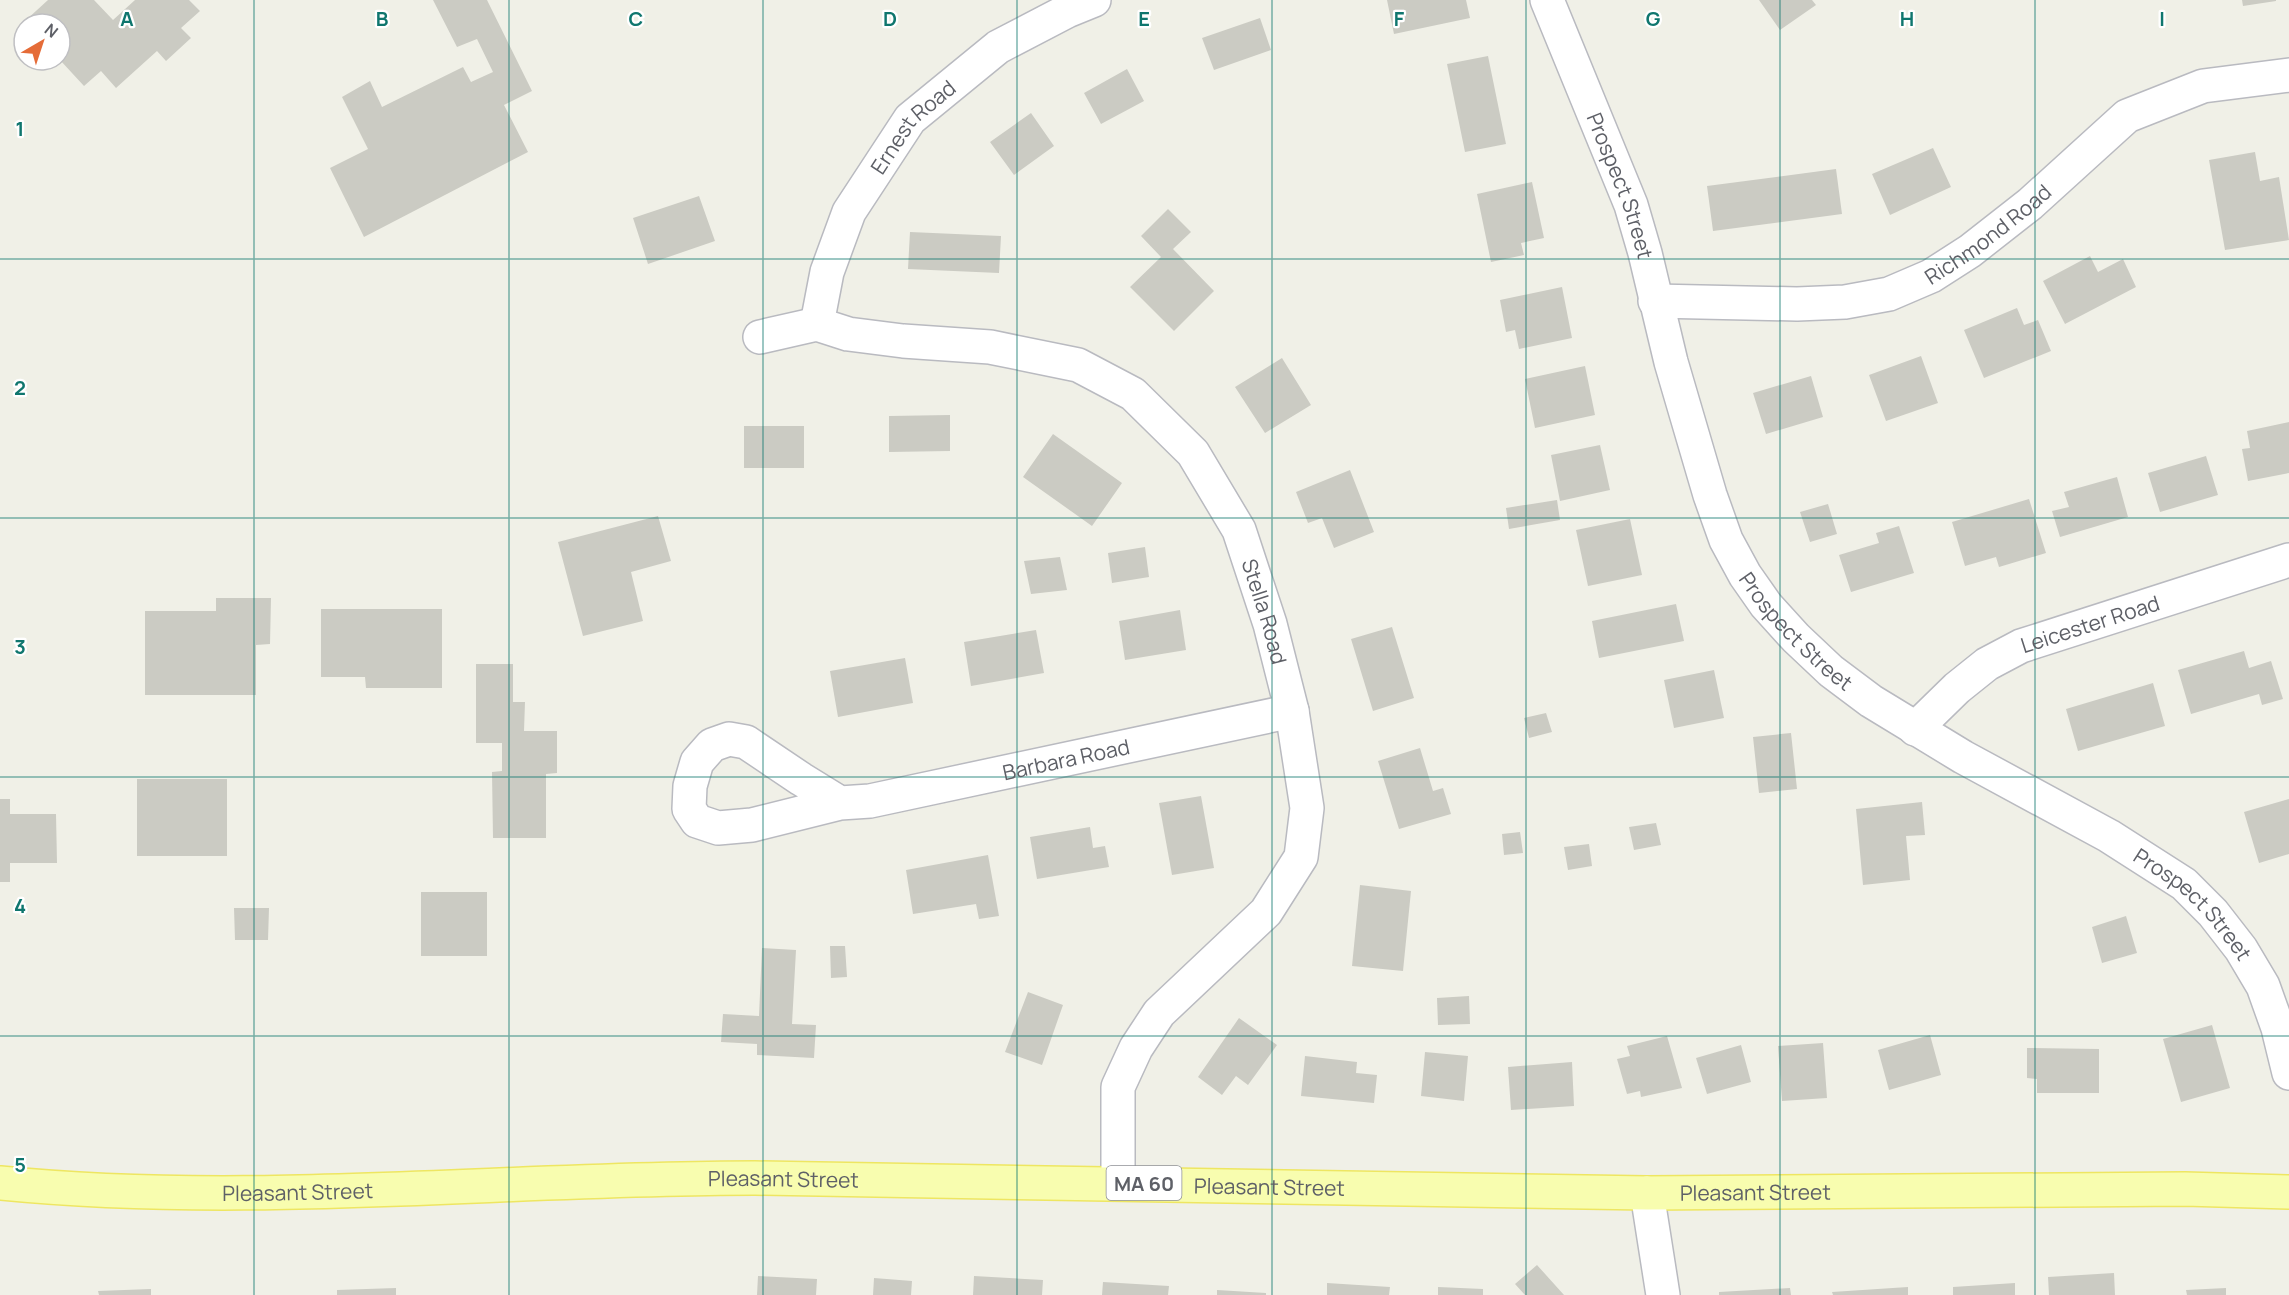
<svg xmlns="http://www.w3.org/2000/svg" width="2289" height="1295" font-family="Manrope,sans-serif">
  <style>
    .building { fill: #cbcbc3 }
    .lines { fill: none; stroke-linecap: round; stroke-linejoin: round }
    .minor-casing { stroke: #b9bac0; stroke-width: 36 }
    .tertiary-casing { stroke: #b9bac0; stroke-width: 36 }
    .primary-casing { stroke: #eee662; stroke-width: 36 }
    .minor { stroke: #fff; stroke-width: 33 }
    .tertiary { stroke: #fff; stroke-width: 33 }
    .primary { stroke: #f8fdaf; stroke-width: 33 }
    .grid { fill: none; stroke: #0f766e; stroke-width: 1.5; stroke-opacity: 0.55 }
    .labels { text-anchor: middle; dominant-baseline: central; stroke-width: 4.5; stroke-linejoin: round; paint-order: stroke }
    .shield { fill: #fff; stroke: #8e9095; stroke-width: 1.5 }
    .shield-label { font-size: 20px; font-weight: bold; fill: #5e6067 }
    .street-label { font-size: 21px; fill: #5e6067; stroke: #fff }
    .grid-label { font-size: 20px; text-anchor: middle; font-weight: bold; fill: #0f766e; stroke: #fff; stroke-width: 4.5; stroke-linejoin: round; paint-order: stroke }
  </style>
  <rect width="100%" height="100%" fill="#f0f0e7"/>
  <path class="building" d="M48 0H94L113 20 135 0H189L200 11 181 28 191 38 166 61 157 51 116 88 101 71 84 86 60 60V24H27L25 21Z
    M433 0H487L532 91 504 105 528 152 364 237 330 168 368 149 342 97 370 81 382 107 463 67 471 82 493 72 477 39 457 47Z
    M1387 0H1466L1470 18 1394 34Z
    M1759 0H1812L1816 5 1780 30Z
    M2242 0H2276V1L2243 6Z
    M1260 18 1271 50 1214 70 1202 38Z
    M1488 56 1506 144 1465 152 1447 64Z
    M1127 69 1144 101 1101 124 1084 93Z
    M1031 113 1054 146 1014 175 990 142Z
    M1933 148 1951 187 1890 215 1872 174Z
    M2255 152 2260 181 2279 177 2289 240 2225 250 2209 160Z
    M1836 169 1842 214 1713 231 1707 186Z
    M1532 182 1544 238 1521 243 1524 255 1491 262 1477 194Z
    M699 196 715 241 648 264 633 218Z
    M1168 209 1191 232 1173 249 1214 291 1174 331 1130 287 1161 257 1141 236Z
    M910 232 1001 236 999 273 908 269Z
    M2090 256 2098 272 2123 259 2136 287 2065 324 2043 281Z
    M1562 287 1572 338 1519 349 1515 330 1506 332 1500 300Z
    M2017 308 2024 325 2038 320 2051 351 1984 378 1964 330Z
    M1921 356 1938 403 1886 421 1869 375Z
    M1282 358 1311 405 1265 433 1235 387Z
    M1585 366 1595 415 1535 428 1525 379Z
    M1811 376 1823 417 1766 434 1753 393Z
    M950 415V451L889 452V416Z
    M2289 422V473L2248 481 2242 449 2250 448 2247 431Z
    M744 426H804V468H744Z
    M1053 434 1122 483 1092 526 1023 477Z
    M1600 445 1610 490 1560 501 1551 455Z
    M2206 456 2218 495 2160 512 2148 473Z
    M1350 470 1374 532 1334 548 1322 518 1308 523 1296 492Z
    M2117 477 2128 517 2060 537 2052 511 2069 507 2064 492Z
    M2029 499 2046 553 1999 567 1996 557 1965 566 1952 522Z
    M1557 500 1560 520 1509 529 1506 508Z
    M1828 504 1837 534 1810 542 1800 512Z
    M658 516 671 561 631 572 643 621 583 636 558 542Z
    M1630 519 1642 575 1588 586 1576 530Z
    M1899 526 1914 573 1851 592 1839 555 1879 543 1876 533Z
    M1145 547 1149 577 1112 583 1108 553Z
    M1060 557 1067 590 1031 594 1024 561Z
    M216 598H271L270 644 256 645V695H145V611H216Z
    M1676 604 1684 641 1599 658 1592 621Z
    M321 609H442V688H366L365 677H321Z
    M1180 610 1186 650 1125 660 1119 621Z
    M1392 627 1414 698 1373 711 1351 639Z
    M1036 630 1044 673 971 686 964 642Z
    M2244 651 2249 668 2271 661 2283 699 2262 705 2259 694 2191 714 2178 670Z
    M905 658 913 703 838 717 830 671Z
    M476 664H513V702H525L524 731H557V773L546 774V838H493L492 772 502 771V743H476Z
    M1714 670 1724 718 1674 728 1664 680Z
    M2153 683 2165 726 2078 751 2066 709Z
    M1546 713 1552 732 1529 738 1524 718Z
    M1791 733 1797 789 1759 793 1753 737Z
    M1420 748 1433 791 1443 788 1451 814 1399 829 1378 761Z
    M137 779H227V856H137Z
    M1201 796 1214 868 1172 875 1159 803Z
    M0 799H10V814H56L57 863H10V882H0Z
    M2289 799V854L2259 863 2244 812Z
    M1922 802 1925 835 1906 836 1910 880 1863 885 1856 809Z
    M1656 823 1661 845 1634 850 1629 827Z
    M1090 827 1093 848 1105 846 1109 867 1037 879 1030 837Z
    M1520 832 1523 853 1504 855 1502 834Z
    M1589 844 1592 866 1568 870 1564 847Z
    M988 855 999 916 979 919 976 904 913 914 906 870Z
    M1360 885 1411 891 1403 971 1352 966Z
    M421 892H487V956H421Z
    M234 908H269L268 940H235Z
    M2126 916 2137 953 2102 963 2092 927Z
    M830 946H845L847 977 831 978Z
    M762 948 796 950 792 1024 816 1025 814 1058 757 1055V1044L721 1042 723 1014 759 1016Z
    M1028 992 1063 1005 1042 1065 1005 1052Z
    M1469 996 1470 1024 1438 1025 1437 998Z
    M1239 1018 1277 1045 1248 1085 1236 1076 1222 1095 1198 1077Z
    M2212 1025 2230 1088 2181 1102 2163 1039Z
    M1930 1035 1941 1075 1889 1090 1878 1050Z
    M1667 1036 1682 1088 1641 1097 1640 1091 1627 1094 1617 1059 1630 1056 1627 1046Z
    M1823 1043 1827 1098 1782 1101 1778 1046Z
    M1741 1045 1751 1082 1707 1094 1696 1058Z
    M2027 1048 2099 1049V1093H2037V1079L2027 1078Z
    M1425 1052 1468 1056 1464 1101 1421 1096Z
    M1305 1056 1357 1062 1356 1073 1377 1075 1374 1103 1301 1096Z
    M1572 1062 1574 1106 1511 1110 1508 1067Z
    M1537 1265 1564 1295H1525L1515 1284Z
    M2114 1273 2115 1295H2049L2048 1277Z
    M758 1276 817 1279 816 1295H757Z
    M974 1276 1043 1280 1042 1295H973Z
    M874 1278 912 1281 911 1295H873Z
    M1103 1282 1169 1286 1168 1295H1102Z
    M1327 1283 1390 1287 1389 1295H1327Z
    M2015 1283V1295H1953V1287Z
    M1438 1287 1483 1289V1295H1438Z
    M1908 1287V1295H1833L1832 1292Z
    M396 1288V1295H337V1290Z
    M1790 1288 1791 1295H1719V1292Z
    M2226 1288V1295H2187L2186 1290Z
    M151 1289V1295H99L98 1291Z
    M1217 1290 1266 1293V1295H1217Z"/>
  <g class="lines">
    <defs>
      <g id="minor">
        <path id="s1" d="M1655 301 1797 304 1845 302 1889 294 1931 276 1970 251 2030 204 2127 116 2203 86 2289 75"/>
        <path id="s2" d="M817 324 827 272 849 212 910 119 998 47 1067 11 1094 0"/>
        <path id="s3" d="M760 337 817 324 848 334 903 341 990 347 1078 365 1133 394 1193 453 1239 530 1270 624 1292 711 1307 808 1301 857 1266 912 1159 1013 1136 1048 1118 1087V1183"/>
        <path id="s4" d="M1915 729 1957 688 1987 664 2021 646 2289 560"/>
        <path id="s5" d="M840 803 752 825 718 828 697 821 689 809 690 786 697 762 712 745 729 739 746 742 801 779 840 803 870 801 1292 711"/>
        <path d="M1647 1193 1663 1295"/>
      </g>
      <g id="tertiary">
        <path id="s6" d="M1547 0 1631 205 1645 253 1671 362 1710 495 1726 540 1745 575 1766 605 1796 638 1831 671 1871 701 1963 757 2109 836 2184 884 2213 913 2241 949 2263 986 2278 1028 2289 1073"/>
      </g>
      <g id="primary">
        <path id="s7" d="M0 1183C251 1208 504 1178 755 1178L1647 1193 2185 1189 2289 1192"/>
      </g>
    </defs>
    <use href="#minor" class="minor-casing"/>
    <use href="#tertiary" class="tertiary-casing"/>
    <use href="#primary" class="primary-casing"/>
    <use href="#minor" class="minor"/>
    <use href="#tertiary" class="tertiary"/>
    <use href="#primary" class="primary"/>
  </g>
  <path class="grid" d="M254 0V1295M509 0V1295M763 0V1295M1017 0V1295M1272 0V1295M1526 0V1295M1780 0V1295M2035 0V1295M0 259H2289M0 518H2289M0 777H2289M0 1036H2289"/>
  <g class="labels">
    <rect class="shield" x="1106.5" y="1166" width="75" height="34" rx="4.5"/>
    <g class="shield-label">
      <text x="1144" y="1183">MA 60</text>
    </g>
    <g class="street-label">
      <text stroke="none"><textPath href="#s2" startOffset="224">Ernest Road</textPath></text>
      <text stroke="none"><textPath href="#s6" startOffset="200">Prospect Street</textPath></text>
      <text stroke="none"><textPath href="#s1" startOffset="351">Richmond Road</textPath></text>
      <text stroke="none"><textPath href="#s3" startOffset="645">Stella Road</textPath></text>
      <text stroke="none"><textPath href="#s4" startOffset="208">Leicester Road</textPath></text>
      <text stroke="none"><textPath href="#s6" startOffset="686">Prospect Street</textPath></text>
      <text stroke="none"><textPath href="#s5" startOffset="610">Barbara Road</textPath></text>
      <text stroke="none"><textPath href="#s6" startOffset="1172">Prospect Street</textPath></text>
      <text stroke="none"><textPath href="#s7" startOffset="784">Pleasant Street</textPath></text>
      <text stroke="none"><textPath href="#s7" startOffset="1270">Pleasant Street</textPath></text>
      <text stroke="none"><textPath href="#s7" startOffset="298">Pleasant Street</textPath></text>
      <text stroke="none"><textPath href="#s7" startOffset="1756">Pleasant Street</textPath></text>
    </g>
  </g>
  <g class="grid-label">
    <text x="127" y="26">A</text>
    <text x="382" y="26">B</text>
    <text x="636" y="26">C</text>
    <text x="890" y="26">D</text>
    <text x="1144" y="26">E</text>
    <text x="1399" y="26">F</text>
    <text x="1653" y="26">G</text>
    <text x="1907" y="26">H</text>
    <text x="2162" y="26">I</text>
    <text x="20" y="136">1</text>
    <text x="20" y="395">2</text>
    <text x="20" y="654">3</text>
    <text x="20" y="913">4</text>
    <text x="20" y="1172">5</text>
  </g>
  <g transform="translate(42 42) rotate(39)"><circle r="28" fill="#ffffff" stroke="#bfbfc2" stroke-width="1.5"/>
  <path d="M0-4.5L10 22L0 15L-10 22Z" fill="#e56c38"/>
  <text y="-9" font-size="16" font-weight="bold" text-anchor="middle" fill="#5e6067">N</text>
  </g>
</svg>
